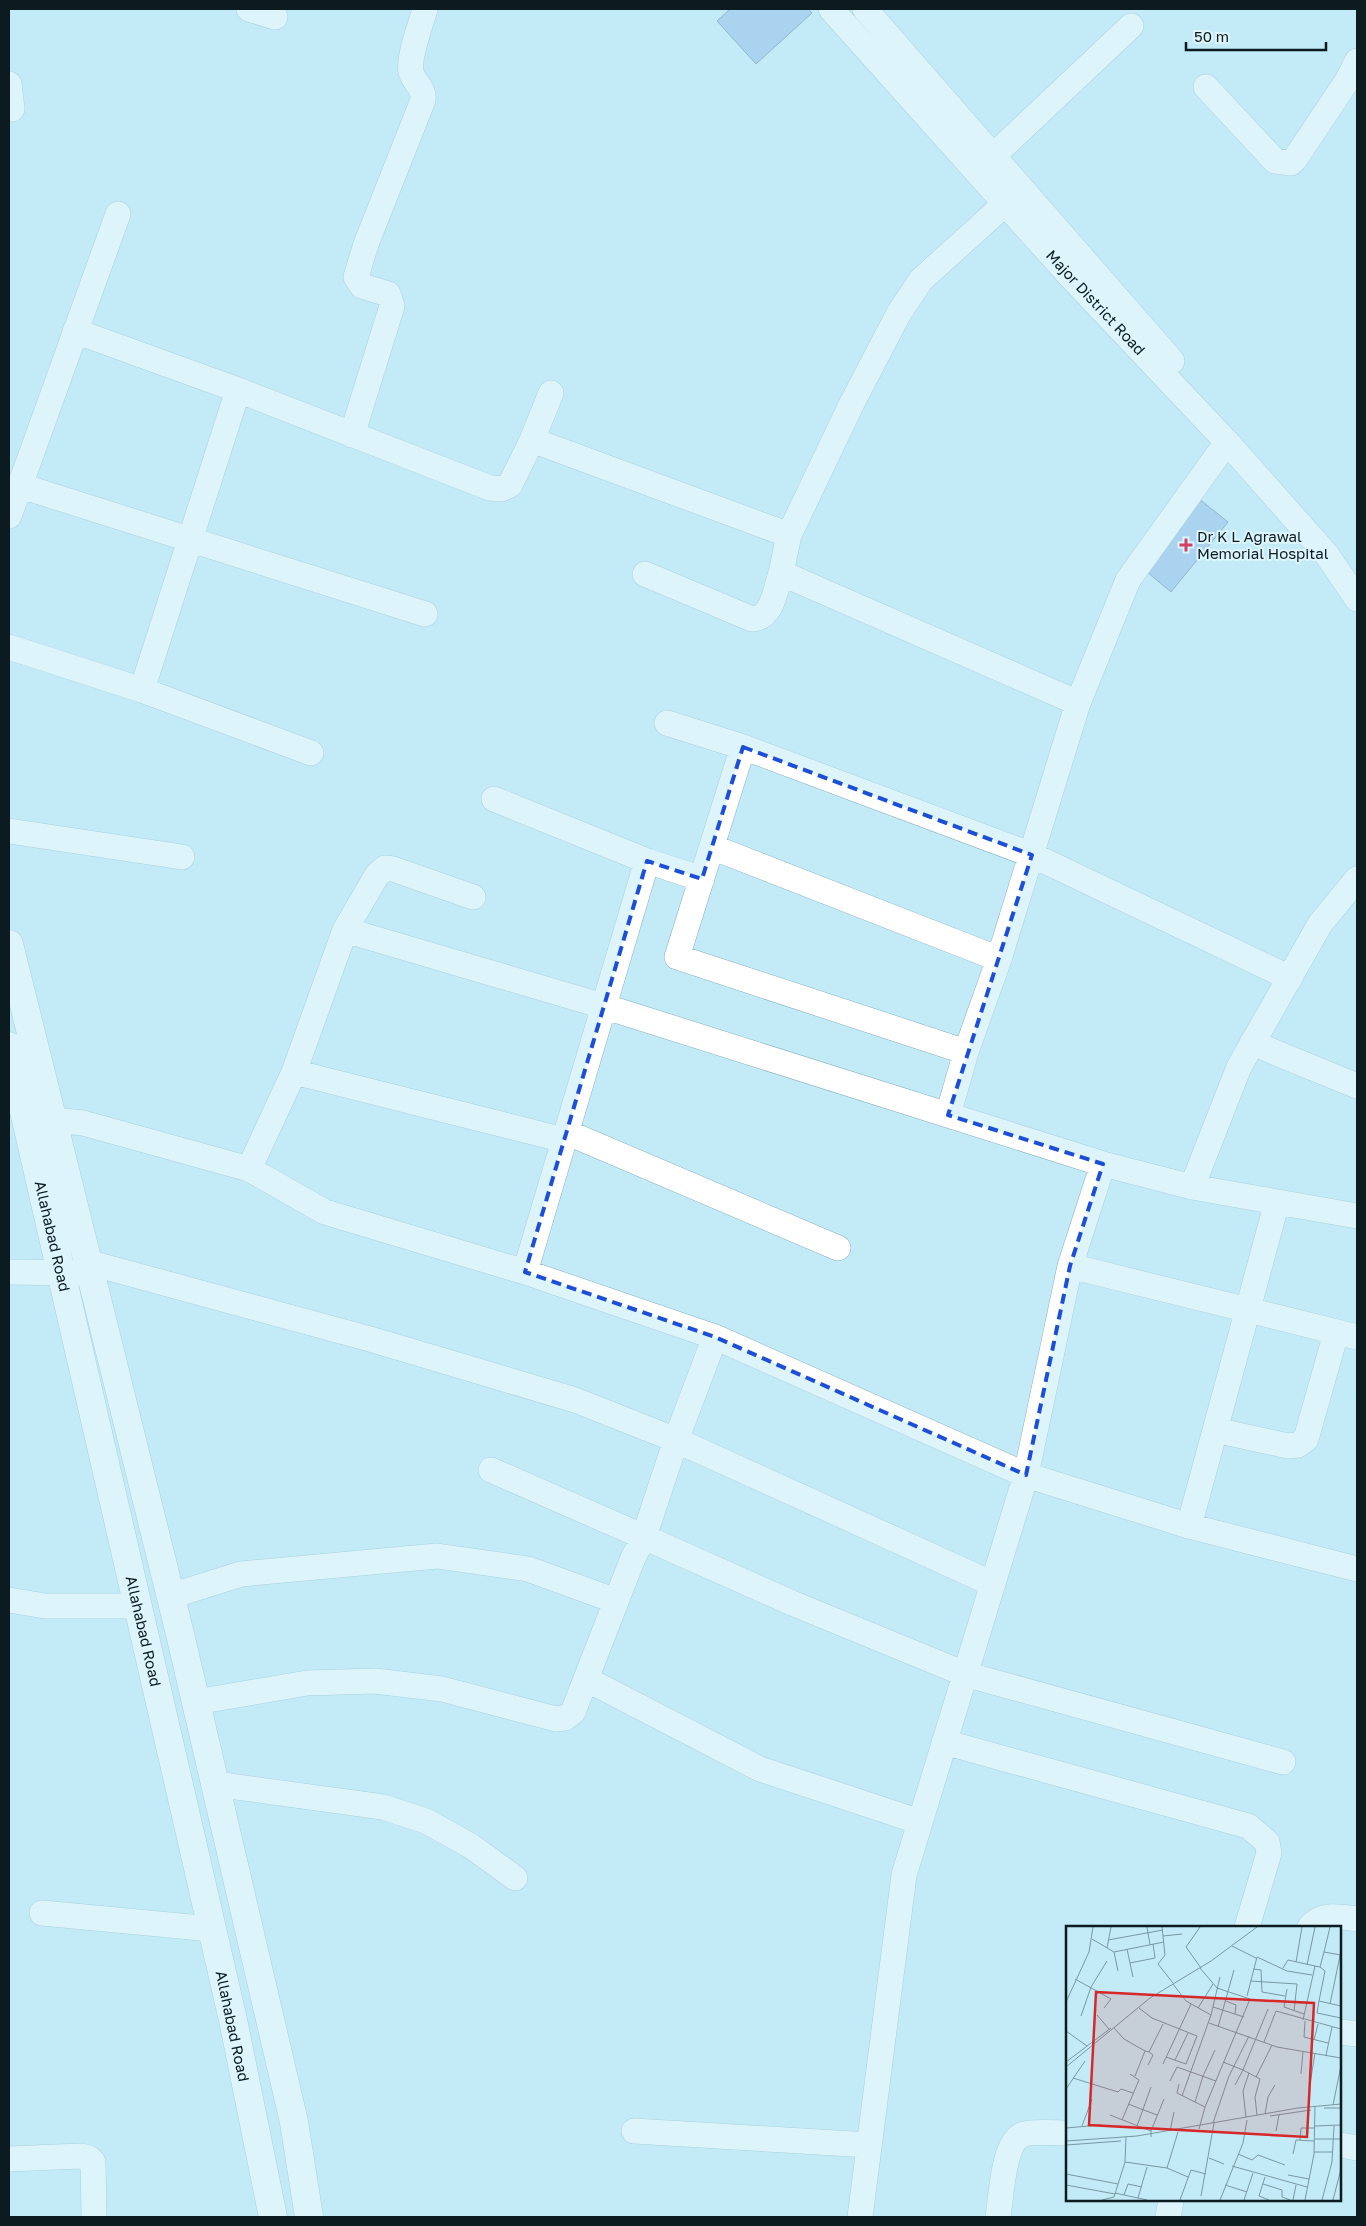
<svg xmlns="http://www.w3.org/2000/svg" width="1366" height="2226" font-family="'Golos Text',sans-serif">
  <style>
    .building { fill: #8ab5e2; stroke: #60778e }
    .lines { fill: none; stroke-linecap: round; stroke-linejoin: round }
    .minor-casing { stroke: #8bb1be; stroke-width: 26 }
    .major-casing { stroke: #8bb1be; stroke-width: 29 }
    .minor { stroke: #fff; stroke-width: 25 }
    .major { stroke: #fff; stroke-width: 28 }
    .marked { fill: none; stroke: #1d4ed8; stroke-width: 4; stroke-dasharray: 10 6; stroke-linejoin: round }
    .poi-dot { fill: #d14161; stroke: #ddf5fd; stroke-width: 2 }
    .labels { text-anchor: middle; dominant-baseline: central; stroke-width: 4; stroke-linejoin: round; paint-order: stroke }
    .street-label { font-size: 15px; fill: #0b1b1f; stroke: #ddf5fd }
    .poi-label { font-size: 15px; fill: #0b1b1f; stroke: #ddf5fd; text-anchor: start }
    .inset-road { fill: none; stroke: #7998a1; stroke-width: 1 }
    .view { fill: #d62828; fill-opacity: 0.15; stroke: #d62828; stroke-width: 2.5 }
    .inset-edge { fill: none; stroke: #0b1b1f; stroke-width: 2.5 }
  </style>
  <rect width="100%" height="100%" fill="#c3ebf7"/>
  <path class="building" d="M730 9H808L812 13 756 64 717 21Z
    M1198 498 1228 522 1171 592 1141 567Z"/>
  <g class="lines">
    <defs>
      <path id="minor" d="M249 9 275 17
        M831 9 1070 276 1227 442 1327 555 1357 599
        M865 9 1172 361
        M9 84 12 109
        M1206 87 1275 161 1291 163 1295 159 1347 81 1357 61
        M993 156 1131 26
        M75 331 238 390 490 488 501 489 510 485 532 440 551 393
        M352 435 392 306 388 294 362 286 356 277 366 244 423 100C425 88 414 83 411 72 408 57 421 24 425 9
        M532 440 789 535 781 573 1078 703
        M18 485 425 614
        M9 516 118 214
        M789 535 852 403 899 313 921 280 1006 203
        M645 574 752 619C773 618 775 590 781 573
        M9 647 142 690 311 753
        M142 690 238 390
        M667 723 743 747 1032 855 1290 978
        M743 747 677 957 966 1052 999 959 1078 703 1128 580 1227 442
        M494 799 647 861 525 1272
        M9 831 182 857
        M712 847 999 959
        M647 861 702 879
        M345 930 603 1006 1103 1164 1192 1187 1357 1216
        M1252 1043 1357 1086
        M294 1072 564 1140
        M948 1115 966 1052
        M33 1123 54 1120 83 1123 249 1169 294 1072 345 930 377 875 385 868 393 869 473 897
        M566 1132 838 1248
        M249 1169 325 1212 525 1272 715 1337 1026 1475 1189 1526 1357 1569
        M1192 1187 1239 1067 1320 924 1357 879
        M87 1262 370 1339 575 1400 676 1440 993 1584
        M1070 1266 1357 1337
        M9 1272 80 1273
        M1215 1430 1288 1446 1298 1445 1306 1439 1336 1333
        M491 1470 644 1537 676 1440 715 1337
        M1189 1526 1277 1202
        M171 1596 241 1574 437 1556 528 1569 616 1601
        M9 1600 45 1606H139
        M586 1679 760 1769 920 1822
        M196 1702 307 1683 375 1681 442 1689 556 1719 565 1718 573 1712 633 1558 644 1537 792 1603 965 1674 1283 1762
        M944 1742 1248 1826 1267 1842 1269 1853 1247 1927
        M215 1784 383 1807 426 1821 471 1846 515 1878
        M42 1913 212 1929
        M1310 1927C1321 1912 1341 1917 1357 1919
        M1340 2032 1357 2034
        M634 2131 869 2145
        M1340 2145 1357 2148
        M9 2159 81 2156 89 2158 93 2162 94 2217
        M860 2217 904 1875 1026 1475 1070 1266 1103 1164
        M998 2217C1001 2198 1003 2140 1024 2134 1034 2131 1057 2133 1067 2133
        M1168 2217 1171 2200"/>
      <path id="major" d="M9 944 180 1634 294 2122 309 2217
        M9 1046 233 2020 273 2217"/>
    </defs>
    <use href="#minor" class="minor-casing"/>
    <use href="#major" class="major-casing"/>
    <use href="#minor" class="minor"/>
    <use href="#major" class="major"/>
  </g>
  <path d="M0 0H1366V2226H0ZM743 747 1032 855 948 1115 1103 1164 1070 1266 1026 1475 715 1337 525 1272 647 861 702 879Z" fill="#c3ebf7" fill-opacity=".55" fill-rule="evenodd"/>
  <path class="marked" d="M743 747 1032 855 948 1115 1103 1164 1070 1266 1026 1475 715 1337 525 1272 647 861 702 879Z"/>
  <path class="poi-dot" d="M1183.5 537.5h5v5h5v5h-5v5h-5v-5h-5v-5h5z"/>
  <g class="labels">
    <g class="street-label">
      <text transform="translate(1096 302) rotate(47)">Major District Road</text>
      <text transform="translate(53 1236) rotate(77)">Allahabad Road</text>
      <text transform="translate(144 1631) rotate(77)">Allahabad Road</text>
      <text transform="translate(233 2026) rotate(78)">Allahabad Road</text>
    </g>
    <g class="poi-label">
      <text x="1197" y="536">Dr K L Agrawal<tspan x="1197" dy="17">Memorial Hospital</tspan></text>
    </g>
  </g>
  <g transform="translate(1066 1926)">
    <rect width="275" height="275" fill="#c3ebf7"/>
    <path class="inset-road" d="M81 1 84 19M96 1 99 29 92 38 107 57M134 1 120 21 135 42M97 10 116 8M26 13 48 26 98 16M42 14 97 4M166 20 190 32M41 22 45 1M61 23 67 51M48 26 52 45M258 26 264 1M230 36 236 1M64 37 89 32 87 18M241 39 249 1M254 41 259 45 253 75 275 80M134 42 151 62 184 73 139 181M217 42 222 34 249 40M187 43 195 44 196 66 219 70M9 53 45 73 38 82M184 55 231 58 228 85M107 58 120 75 145 89M221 63 218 81 238 88M181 70 191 31 221 45 246 49M160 75 170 79 169 88M253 75 251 87 275 92M0 76 23 26 27 1M264 78 275 25M147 81 178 91M73 82 86 92 131 110 120 138 100 131M132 82 147 58M31 89 43 103M15 90 25 61 41 35M237 94 249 40 254 41 258 26 275 29M239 95 238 111 262 117M143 97 211 121 275 132M152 101 168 44M48 102 58 113 79 125M0 105 21 120M248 114 252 98M198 116 210 85 275 103M260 129 266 101M109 134 122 107M0 136 45 102M157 136 177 144 169 159M97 138 125 78M82 139 87 129 83 126M0 141 84 72 145 35 191 1M235 148 237 125M69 150 79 125 83 126 97 98M137 150 149 124M190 151 206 119M7 152 52 166 55 163 67 167M104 155 111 141 150 155M113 158 111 167 139 181 133 203M244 158 249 127M0 163 19 135M116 170 145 89 154 51M129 176 137 150M62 178 91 189M267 179 275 140M258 182H275M199 188 202 171 209 159M44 189 85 205V211M191 189 189 171 194 153 177 144 202 83M204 190 245 184M180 191 177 165 183 147M56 194 73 154 64 148M147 197 163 150 183 110M16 200 26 173M71 200 85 161M249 200 275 199M0 202 34 199M85 205 98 173M104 205 108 186M210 205 213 189M249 213H275M234 214 235 202H249M0 215 71 210 232 182 275 178M0 219 55 215M248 226H267M172 228 186 234 192 229 219 239M227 228 230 214 248 215M143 232 158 238M59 236 101 242 112 206M166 240 241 261M101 242 122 251M0 248 52 258M222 249 243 253M199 251 193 270 203 274M197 258 216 264V271L224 274M0 259 49 268M159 259 181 266M49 267 81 274M58 269 62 258 76 261M135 270 148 197M72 272 81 241M36 274 48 271 59 236 60 211M114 274 125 244 140 248M154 274 177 217 181 194M178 274 187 247M227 274 230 259M239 274 248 228 249 180M256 274 266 236 268 200M267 274 275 243"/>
    <path class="view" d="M30 66 248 77 241 211 23 199Z"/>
    <rect width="275" height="275" class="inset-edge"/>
  </g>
  <rect width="1366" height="2226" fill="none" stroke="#0b1b1f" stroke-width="20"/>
  <path d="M1186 42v8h140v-8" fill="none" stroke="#0b1b1f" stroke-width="2.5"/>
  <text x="1194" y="42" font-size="15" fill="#0b1b1f" stroke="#ddf5fd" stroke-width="4" paint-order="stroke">50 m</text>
</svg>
